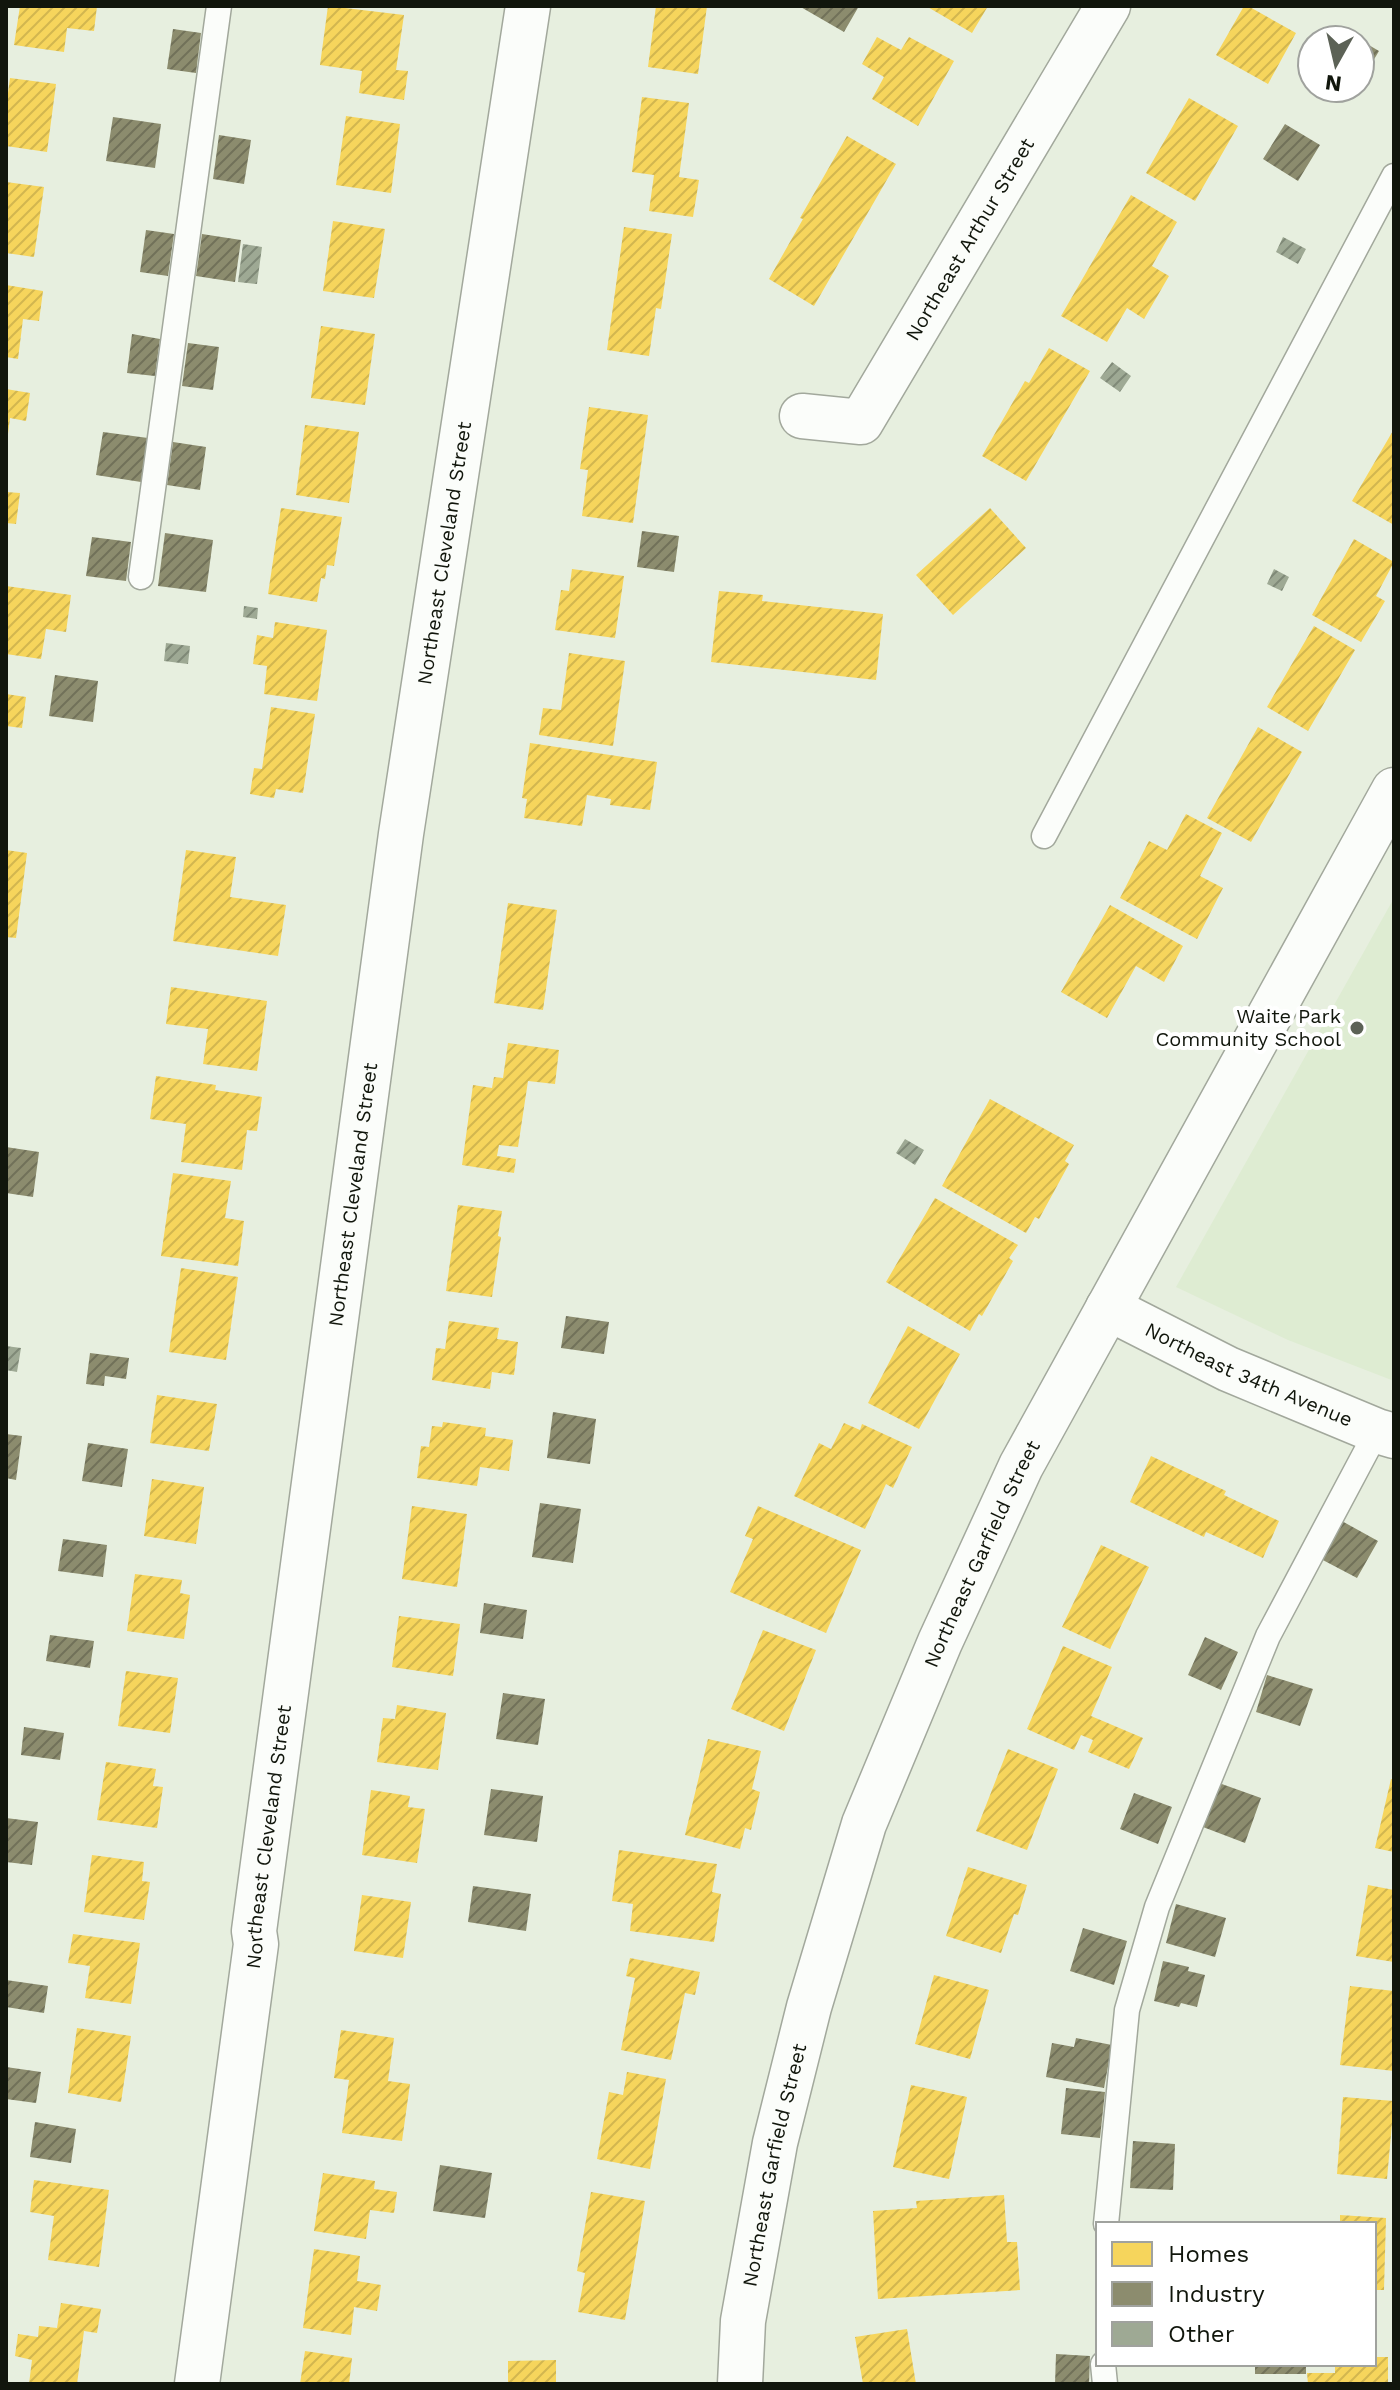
<svg xmlns="http://www.w3.org/2000/svg" width="1400" height="2390" font-family="'Work Sans',sans-serif">
  <style>
    .built { fill: #deecd2 }
    .homes { fill: url(#homes-hatch) }
    .industry { fill: url(#industry-hatch) }
    .building { fill: url(#building-hatch) }
    .lines { fill: none; stroke-linecap: round; stroke-linejoin: round }
    .lane-casing { stroke: #a2a89c; stroke-width: 27 }
    .street-casing { stroke: #a2a89c; stroke-width: 47 }
    .lane { stroke: #fbfdfa; stroke-width: 24 }
    .street { stroke: #fbfdfa; stroke-width: 44 }
    .poi-dot { fill: #5c6256; stroke: #fff; stroke-width: 3 }
    .labels { text-anchor: middle; dominant-baseline: central; stroke-width: 8; stroke-linejoin: round; paint-order: stroke }
    .street-label { font-size: 20px; fill: #11160c; stroke: #fff }
    .poi-label { font-size: 20px; fill: #11160c; stroke: #fff; text-anchor: end }
  </style>
  <defs>
    <pattern id="homes-hatch" width="6" height="6" patternUnits="userSpaceOnUse" patternTransform="scale(2)"><rect width="6" height="6" fill="#f6d55c"/><path d="M-1 1l2-2M0 6l6-6M5 7l2-2" fill="none" stroke="#d2b64f"/></pattern>
    <pattern id="industry-hatch" width="6" height="6" patternUnits="userSpaceOnUse" patternTransform="scale(2)"><rect width="6" height="6" fill="#8c8c6e"/><path d="M-1 1l2-2M0 6l6-6M5 7l2-2" fill="none" stroke="#717159"/></pattern>
    <pattern id="building-hatch" width="6" height="6" patternUnits="userSpaceOnUse" patternTransform="scale(2)"><rect width="6" height="6" fill="#9ea994"/><path d="M-1 1l2-2M0 6l6-6M5 7l2-2" fill="none" stroke="#7f8977"/></pattern>
  </defs>
  <rect width="100%" height="100%" fill="#e7efdf"/>
  <path class="built" d="M1394 898V1381L1288 1340 1176 1287Z"/>
  <path class="homes" d="M20 6H97L94 31 67 28 64 52 14 45Z
    M328 6 404 15 396 70 408 71 404 100 359 93 362 71 320 65Z
    M656 6H707L698 74 648 67Z
    M926 6H988L972 33Z
    M1244 6H1248L1296 33 1268 84 1216 55Z
    M877 37 901 50 909 37 954 61 918 126 872 99 884 77 862 64Z
    M10 78 56 84 47 152 6 146V108Z
    M642 97 689 103 679 177 699 180 693 217 649 211 654 175 632 172Z
    M1189 98 1238 126 1195 201 1146 173Z
    M346 116 400 124 391 193 336 185Z
    M847 136 896 164 814 306 769 279 803 219 800 218Z
    M6 182 44 187 34 257 6 253Z
    M1131 195 1177 222 1152 266 1169 276 1144 319 1127 308 1107 342 1061 316Z
    M333 221 385 229 374 298 323 291Z
    M624 227 672 234 661 309 656 308 649 356 607 350Z
    M6 285 43 291 39 321 23 319 18 359 6 357Z
    M321 326 375 334 365 405 311 398Z
    M1049 348 1090 371 1026 481 982 456 1025 381 1029 383Z
    M6 389 30 393 26 421 10 418 8 434H6Z
    M589 407 648 415 633 523 582 516 588 470 580 469Z
    M305 425 359 432 349 503 296 495Z
    M1394 429V525L1352 501Z
    M6 492 20 493 16 524 6 523Z
    M281 508 342 517 334 566 327 565 325 579 321 578 317 602 268 594Z
    M990 508 1026 548 953 615 916 575Z
    M1354 539 1394 562 1376 596 1385 601 1361 642 1312 615Z
    M572 569 624 576 615 638 555 630 561 590 569 591Z
    M6 586 71 595 66 632 46 629 41 659 6 654Z
    M719 591 763 595 762 601 883 614 876 680 711 662Z
    M275 622 327 630 317 701 264 694 267 666 253 664 257 635 273 638Z
    M1314 626 1355 650 1308 731 1267 707Z
    M569 653 625 661 613 746 539 735 543 708 561 710Z
    M6 694 26 697 22 728 6 726Z
    M271 707 315 714 303 793 276 789 274 798 250 794 254 768 262 769Z
    M1258 727 1302 752 1251 842 1207 818Z
    M530 743 657 762 650 810 610 805 611 799 587 795 582 826 524 818 527 799 522 798Z
    M1186 814 1222 833 1200 876 1223 888 1197 939 1120 898 1149 841 1167 850Z
    M6 850 27 853 16 938 6 937Z
    M186 850 236 857 230 897 286 905 278 956 173 941Z
    M508 903 557 910 543 1010 494 1003Z
    M1110 905 1183 946 1164 982 1136 966 1107 1018 1061 992Z
    M171 987 267 1001 257 1071 203 1064 208 1029 166 1024Z
    M508 1043 559 1050 555 1084 528 1081 518 1147 499 1145 497 1156 516 1159 514 1173 462 1165 473 1085 492 1088 494 1077 503 1078Z
    M156 1076 216 1085 215 1090 262 1097 257 1131 247 1130 242 1170 181 1162 186 1124 150 1119Z
    M990 1099 1074 1145 1065 1161 1069 1164 1039 1219 1035 1217 1026 1233 942 1186Z
    M173 1173 231 1181 225 1218 244 1221 238 1266 161 1256Z
    M935 1198 1018 1245 1009 1258 1013 1261 982 1316 979 1314 970 1331 886 1282Z
    M458 1205 502 1211 498 1236 501 1237 492 1297 446 1291Z
    M181 1268 238 1277 226 1360 169 1352Z
    M449 1321 499 1328 497 1339 518 1342 514 1375 492 1372 490 1389 432 1380 436 1348 445 1349Z
    M908 1326 960 1354 919 1429 868 1403Z
    M157 1395 217 1404 209 1451 150 1443Z
    M443 1422 486 1428 485 1436 513 1440 509 1471 480 1467 477 1486 417 1478 421 1446 429 1447 432 1426 442 1427Z
    M844 1423 860 1430 862 1424 912 1447 893 1488 886 1484 865 1529 794 1496 819 1443 831 1449Z
    M1151 1456 1226 1491 1224 1495 1279 1521 1263 1558 1206 1532 1204 1537 1130 1502Z
    M152 1479 204 1487 196 1544 144 1536Z
    M412 1506 467 1514 457 1587 402 1579Z
    M758 1506 861 1550 826 1633 730 1592 753 1539 745 1536Z
    M1101 1545 1149 1567 1110 1649 1062 1627Z
    M135 1574 182 1580 180 1593 190 1595 184 1639 127 1631Z
    M399 1616 460 1624 453 1676 392 1667Z
    M763 1630 816 1650 784 1731 731 1709Z
    M1063 1646 1112 1667 1091 1716 1143 1738 1129 1769 1088 1752 1093 1740 1081 1735 1074 1750 1027 1729Z
    M126 1671 178 1678 170 1733 118 1726Z
    M397 1705 446 1713 438 1770 377 1762 383 1718 395 1719Z
    M708 1739 761 1751 752 1789 760 1792 751 1830 745 1828 740 1849 685 1835Z
    M1008 1749 1058 1769 1027 1850 976 1831Z
    M106 1762 156 1769 153 1786 163 1787 157 1828 97 1820Z
    M1391 1779 1394 1780V1852L1375 1848Z
    M371 1790 410 1796 408 1807 425 1809 417 1863 362 1855Z
    M619 1850 717 1864 712 1892 721 1894 714 1942 630 1931 633 1904 612 1901Z
    M92 1855 144 1862 142 1881 150 1882 144 1920 84 1912Z
    M968 1867 1027 1885 1018 1915 1014 1914 1001 1953 946 1936Z
    M1368 1885 1394 1890V1962L1356 1956Z
    M362 1895 411 1902 403 1958 354 1951Z
    M73 1934 140 1943 131 2004 85 1998 90 1966 68 1963Z
    M630 1958 700 1972 695 1995 685 1993 671 2060 621 2050 635 1978 626 1976Z
    M934 1975 989 1990 970 2059 915 2044Z
    M1350 1986 1394 1991V2071L1340 2065Z
    M77 2028 131 2036 121 2102 68 2093Z
    M341 2030 394 2038 388 2081 410 2084 402 2141 342 2133 349 2080 334 2078Z
    M627 2072 666 2079 650 2169 597 2159 609 2092 623 2095Z
    M911 2085 967 2097 949 2179 893 2167Z
    M1343 2097 1394 2101 1387 2179 1337 2174Z
    M323 2173 375 2181 374 2189 397 2192 394 2213 370 2210 366 2239 314 2231Z
    M34 2180 109 2190 99 2267 48 2260 54 2216 30 2212Z
    M591 2192 645 2201 625 2320 578 2312 585 2273 577 2271Z
    M1004 2195 1007 2242H1017L1020 2290 878 2299 873 2211 917 2208 916 2201Z
    M1340 2215 1386 2218 1384 2290H1374V2224H1340Z
    M314 2249 360 2256 357 2281 381 2285 377 2311 354 2307 351 2335 303 2328Z
    M61 2303 101 2309 97 2333 84 2331 77 2384H29L32 2360 15 2356 18 2334 38 2337 39 2326 57 2328Z
    M907 2329 916 2384H863L855 2337Z
    M305 2351 352 2358 349 2384H300Z
    M1374 2357H1388V2384H1308L1307 2373H1335V2364H1374Z
    M556 2360V2384H508V2361Z"/>
  <path class="industry" d="M799 6H859L844 32Z
    M173 29 201 33 196 73 167 69Z
    M1343 30 1379 51 1360 83V40H1337Z
    M113 117 161 124 155 168 106 161Z
    M1285 124 1320 145 1298 181 1263 159Z
    M219 135 251 140 244 184 213 179Z
    M146 230 174 234 168 276 140 272Z
    M202 234 241 240 235 282 196 276Z
    M132 334 160 339 155 376 127 373Z
    M188 343 219 347 213 390 182 386Z
    M103 432 148 438 141 482 96 475Z
    M173 442 206 447 200 490 167 485Z
    M642 531 679 536 674 572 637 567Z
    M165 533 213 540 206 592 158 586Z
    M92 537 131 542 126 581 86 576Z
    M55 675 98 681 93 722 49 716Z
    M6 1147 39 1152 33 1197 6 1193Z
    M566 1316 609 1322 604 1354 561 1348Z
    M90 1353 129 1358 126 1379 105 1376 104 1386 86 1384Z
    M553 1412 596 1419 590 1464 547 1458Z
    M6 1434 22 1436 16 1480 6 1478Z
    M88 1443 128 1449 122 1487 82 1481Z
    M540 1503 581 1509 573 1563 532 1557Z
    M1340 1520 1378 1541 1357 1578 1319 1558Z
    M63 1539 107 1545 103 1577 58 1571Z
    M484 1603 527 1610 523 1639 480 1633Z
    M50 1635 94 1641 90 1668 46 1661Z
    M1205 1637 1238 1652 1221 1690 1188 1675Z
    M1267 1675 1313 1689 1300 1726 1256 1712Z
    M503 1693 545 1699 538 1745 496 1739Z
    M24 1727 64 1733 60 1760 21 1755Z
    M1219 1783 1261 1798 1245 1843 1203 1827Z
    M491 1789 543 1796 537 1842 484 1835Z
    M1134 1793 1172 1807 1158 1844 1120 1829Z
    M6 1818 38 1822 32 1865 6 1862Z
    M473 1886 531 1894 526 1931 468 1922Z
    M1176 1904 1226 1918 1215 1957 1166 1943Z
    M1083 1928 1127 1941 1114 1985 1070 1971Z
    M1163 1961 1189 1967 1188 1971 1205 1975 1197 2007 1181 2003 1179 2007 1154 2001Z
    M6 1980 48 1986 44 2013 6 2007Z
    M1076 2038 1112 2045 1104 2088 1046 2077 1052 2043 1074 2047Z
    M6 2067 41 2072 36 2103 6 2099Z
    M1066 2088 1105 2092 1100 2138 1061 2134Z
    M35 2122 76 2129 71 2163 30 2157Z
    M1133 2141 1175 2144 1173 2190 1130 2188Z
    M440 2165 492 2173 485 2218 433 2211Z
    M1056 2354 1090 2356 1089 2384H1055Z
    M1255 2364H1306V2374H1255Z"/>
  <path class="building" d="M1283 237 1306 249 1298 264 1276 252Z
    M243 244 262 247 257 284 238 282Z
    M1112 362 1131 376 1120 392 1100 378Z
    M1274 569 1289 577 1282 591 1267 584Z
    M244 606 258 608 257 619 243 617Z
    M166 643 190 646 188 664 164 661Z
    M905 1139 924 1150 915 1165 896 1153Z
    M6 1346 21 1348 17 1372 6 1370Z"/>
  <g class="lines">
    <defs>
      <path id="lane" d="M141 577 219 6
        M1044 836 1394 176
        M1106 2224 1127 2010 1157 1907 1268 1636 1377 1431
        M1103 2364 1105 2384"/>
      <g id="street">
        <path id="s1" d="M802 416 861 422 1108 6"/>
        <path id="s2" d="M1108 1308 1228 1369 1377 1431 1394 1436"/>
        <path id="s3" d="M197 2384 256 1944 254 1931 401 834 528 6"/>
        <path id="s4" d="M740 2384 743 2321 775 2143 809 2007 864 1824 940 1642 1021 1466 1394 790"/>
      </g>
    </defs>
    <use href="#lane" class="lane-casing"/>
    <use href="#street" class="street-casing"/>
    <use href="#lane" class="lane"/>
    <use href="#street" class="street"/>
  </g>
  <circle class="poi-dot" cx="1357" cy="1028" r="8"/>
  <g class="labels">
    <g class="street-label">
      <text stroke="none"><textPath href="#s1" startOffset="272">Northeast Arthur Street</textPath></text>
      <text stroke="none"><textPath href="#s3" startOffset="1848">Northeast Cleveland Street</textPath></text>
      <text stroke="none"><textPath href="#s3" startOffset="1200">Northeast Cleveland Street</textPath></text>
      <text stroke="none"><textPath href="#s2" startOffset="156">Northeast 34th Avenue</textPath></text>
      <text stroke="none"><textPath href="#s4" startOffset="870">Northeast Garfield Street</textPath></text>
      <text stroke="none"><textPath href="#s3" startOffset="552">Northeast Cleveland Street</textPath></text>
      <text stroke="none"><textPath href="#s4" startOffset="222">Northeast Garfield Street</textPath></text>
    </g>
    <g class="poi-label">
      <text x="1341" y="1016">Waite Park<tspan x="1341" dy="23">Community School</tspan></text>
    </g>
  </g>
  <rect width="1400" height="2390" fill="none" stroke="#11160c" stroke-width="16"/>
  <rect x="1096" y="2222" width="280" height="144" fill="#ffffff" stroke="#a0a29e" stroke-width="2"/>
  <rect x="1112" y="2242" width="40" height="24" fill="#f6d55c" stroke="#a0a29e" stroke-width="2"/>
  <text x="1168" y="2262" font-size="24" fill="#11160c">Homes</text>
  <rect x="1112" y="2282" width="40" height="24" fill="#8c8c6e" stroke="#a0a29e" stroke-width="2"/>
  <text x="1168" y="2302" font-size="24" fill="#11160c">Industry</text>
  <rect x="1112" y="2322" width="40" height="24" fill="#9ea994" stroke="#a0a29e" stroke-width="2"/>
  <text x="1168" y="2342" font-size="24" fill="#11160c">Other</text>
  <g transform="translate(1336 64) rotate(188)"><circle r="38" fill="#ffffff" stroke="#a0a29e" stroke-width="2"/>
  <path d="M0-6L14 30L0 20L-14 30Z" fill="#5c6256"/>
  <text y="-12" font-size="22" font-weight="bold" text-anchor="middle" fill="#11160c">N</text>
  </g>
</svg>
